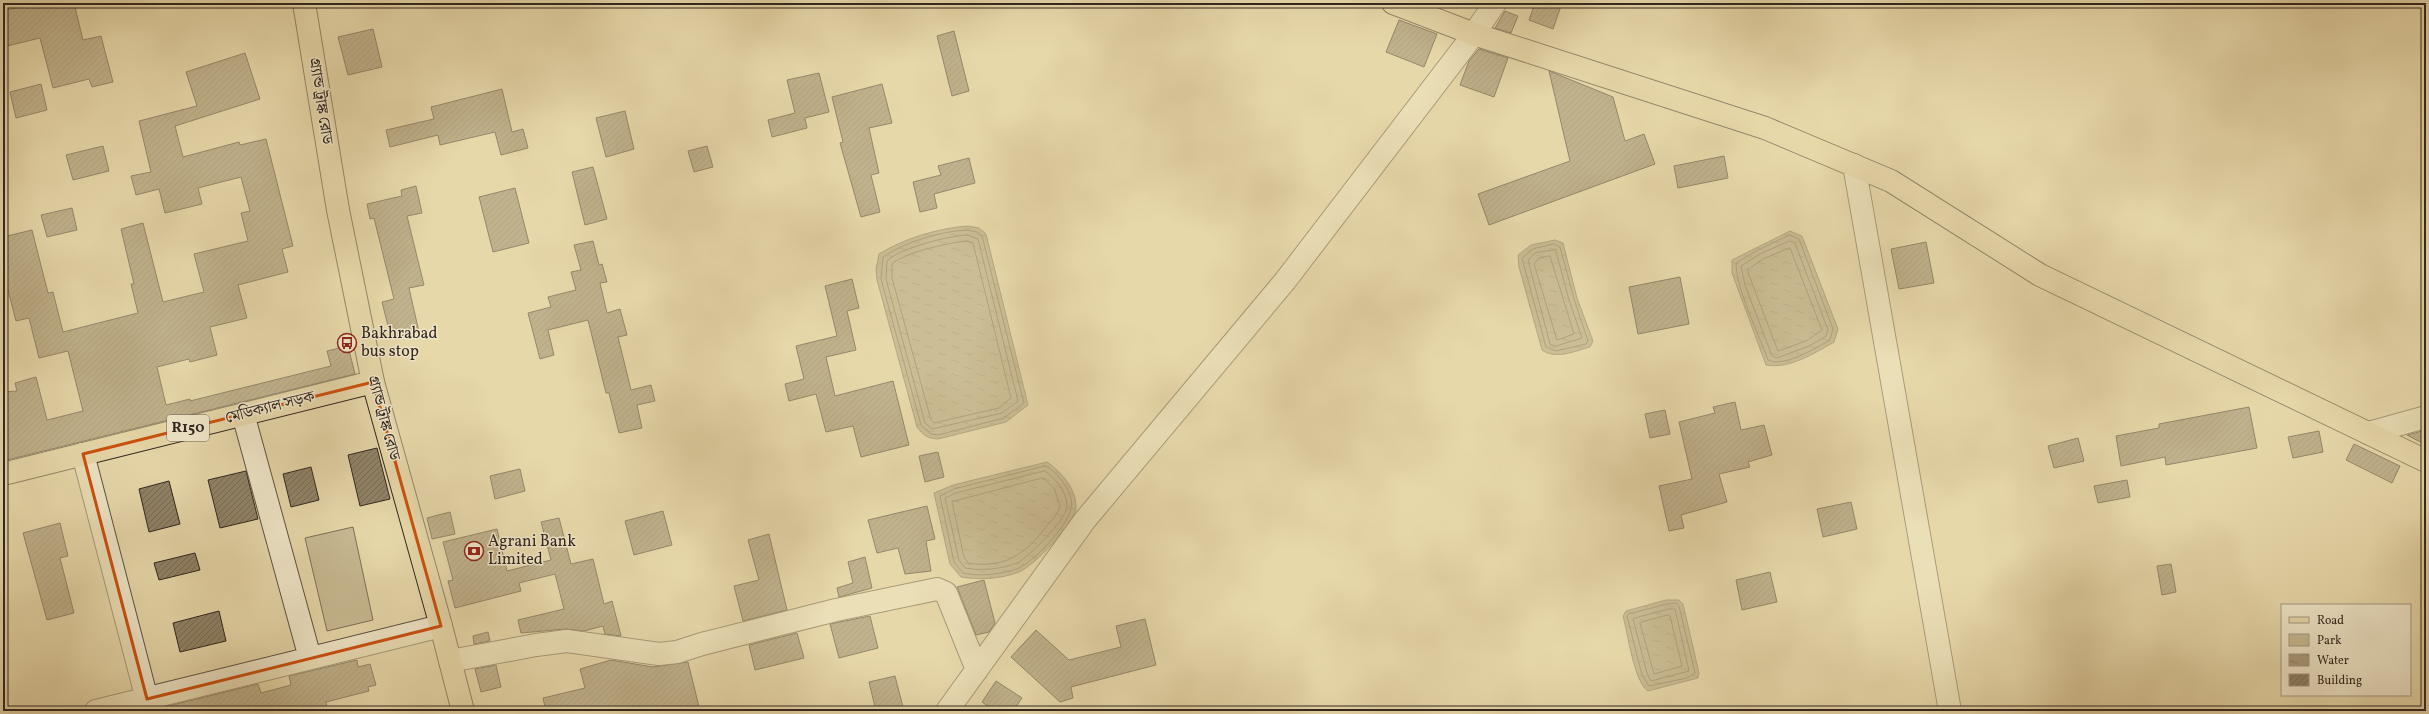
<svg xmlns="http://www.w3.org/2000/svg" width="2429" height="714" font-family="Vollkorn,'Noto Serif Bengali',serif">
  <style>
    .green { fill: #c8ba93; stroke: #7d705a }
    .water { fill: url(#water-ripples); stroke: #796c57 }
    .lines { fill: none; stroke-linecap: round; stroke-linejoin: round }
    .shore { stroke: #6e604e; stroke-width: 1 }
    .building { fill: url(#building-hatch); stroke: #322620 }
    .minor-casing { stroke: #5f5242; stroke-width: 24 }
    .major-casing { stroke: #322620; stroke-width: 24 }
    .highway-casing { stroke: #322620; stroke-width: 24 }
    .minor { stroke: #efe6c8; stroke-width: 22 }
    .major { stroke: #e7d8aa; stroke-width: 22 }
    .highway { stroke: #e7d8aa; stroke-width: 22 }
    .marked { fill: none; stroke: #cd510f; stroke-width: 3; stroke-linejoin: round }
    .labels { text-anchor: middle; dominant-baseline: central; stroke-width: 3; stroke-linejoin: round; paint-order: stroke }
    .shield { fill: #efe6c8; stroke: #6b6052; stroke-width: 1 }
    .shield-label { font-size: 15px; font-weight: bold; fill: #322620 }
    .street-label { font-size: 16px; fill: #322620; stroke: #efe6c8 }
    .poi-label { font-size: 16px; fill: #322620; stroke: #efe6c8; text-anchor: start }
  </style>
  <defs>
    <pattern id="water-ripples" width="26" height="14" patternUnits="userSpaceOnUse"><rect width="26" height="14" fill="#a99b7b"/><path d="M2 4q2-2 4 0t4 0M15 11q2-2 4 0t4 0" fill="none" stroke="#8a7e64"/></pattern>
    <pattern id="building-hatch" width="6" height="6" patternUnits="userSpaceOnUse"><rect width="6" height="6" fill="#908368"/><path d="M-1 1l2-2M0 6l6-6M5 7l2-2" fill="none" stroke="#766b55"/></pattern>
  </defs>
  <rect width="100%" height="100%" fill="#e7d8aa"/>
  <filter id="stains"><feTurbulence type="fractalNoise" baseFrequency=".005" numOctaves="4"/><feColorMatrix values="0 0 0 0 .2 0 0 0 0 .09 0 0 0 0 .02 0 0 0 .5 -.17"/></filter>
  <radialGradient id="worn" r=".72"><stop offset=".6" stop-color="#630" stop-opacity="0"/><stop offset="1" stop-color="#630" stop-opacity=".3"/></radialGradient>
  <path class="green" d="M353 527 373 620 327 631 305 538Z"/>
  <path class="water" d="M968 226 979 228 986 234 1028 405 1006 422 938 439C927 438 924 436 917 427L877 280 876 269 879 254C903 239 938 228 968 226Z
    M1790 231 1802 236 1838 329 1834 342C1813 354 1790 369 1766 365L1732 273V260Z
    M1555 240 1563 243 1577 298 1593 341 1590 347C1575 351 1556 360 1542 350L1519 267 1518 255 1531 245Z
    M1047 462C1061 472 1076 488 1076 507 1076 522 1033 567 1019 572 1001 579 979 580 961 577L950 564 934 493 953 485Z
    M1666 600H1679L1683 604 1699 673 1698 678 1648 691C1634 682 1628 634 1623 616L1626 611Z"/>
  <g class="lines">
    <path class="shore" d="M967 230 977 232 982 236 1024 403 1004 418 938 435 931 434 921 425 881 279 883 257C904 242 942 231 967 230Z
      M967 235 978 239 1018 401 1002 413 932 429 925 423 886 279 887 261C900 248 948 236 967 235Z
      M1790 235 1799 239 1833 329 1830 340C1816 348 1783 368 1768 360 1759 334 1736 289 1736 263L1758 250Z
      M967 241 973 243 1011 398 999 408 934 423 931 420 892 278V264C903 253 951 242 967 241Z
      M1790 241 1795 243 1828 330 1826 336 1809 346 1777 358 1772 356 1745 285 1741 266 1760 254Z
      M1554 244 1560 247 1574 299 1588 341 1586 344 1556 351 1546 347 1522 258 1533 249Z
      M1790 248 1822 330 1806 341 1778 351 1747 270 1763 259Z
      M1554 250 1556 251 1569 300 1582 338 1556 346 1550 344 1528 260 1535 253Z
      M1550 256 1574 334 1557 340 1534 264 1538 259Z
      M1046 466C1058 473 1075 493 1071 509 1068 525 1033 563 1017 569 1001 574 979 577 963 573L954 562 940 496 954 489Z
      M1045 471C1055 478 1068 493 1067 507 1066 519 1028 558 1017 563 1002 569 981 571 965 568L959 560 945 498 956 493Z
      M1043 478 1054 488 1060 506C1058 514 1051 521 1046 527 1026 554 1004 569 968 563L964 557 952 502Z
      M1667 604 1676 603 1679 606 1695 673 1687 678 1649 686 1642 675 1627 616 1629 614Z
      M1668 609H1675L1689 671 1651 681 1647 673 1633 619Z
      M1668 615 1670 616 1682 666 1654 674 1640 623Z"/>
  </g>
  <path class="building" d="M13 3H74L83 40 101 36 113 82 92 87 89 79 53 88 40 38 3 47V11L15 8Z
    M1535 3H1562L1553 29 1529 20Z
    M1505 11 1518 16 1511 33 1495 28Z
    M1399 20 1437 34 1424 67 1386 52Z
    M373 29 382 67 348 75 338 37Z
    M954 31 969 91 952 96 937 36Z
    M1479 49 1508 58 1494 97 1460 85 1469 61Z
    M245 53 260 99 175 126 183 157 239 142 240 145 266 139 293 246 282 249 288 272 238 285 247 318 210 327 217 355 190 362 189 359 157 367 166 405 190 399V401L331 366 327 351 348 346 355 374 3 461V392L17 391 15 383 36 377 47 420 83 411 68 351 39 358 29 318 16 321 8 290 3 291V237L32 230 48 293 53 292 63 332 138 313 131 284H134L121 229 143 223 163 302 204 292 194 254 248 241 241 213 250 211 241 177 198 188 202 204 165 213 159 189 136 195 131 176 151 172 139 121 197 106 186 72Z
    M1549 71 1613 97 1625 141 1644 134 1655 164 1489 225 1478 194 1570 161Z
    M819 73 829 112 805 118 807 128 772 137 768 120 795 113 787 80Z
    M41 84 47 110 16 118 10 92Z
    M882 84 892 123 869 128 879 173 871 175 880 212 861 217 840 143 843 142 832 97Z
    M502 89 512 132 523 129 528 148 501 155 495 132 440 145 438 135 390 147 386 130 434 119 431 107Z
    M625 111 634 149 606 157 596 118Z
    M103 146 109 171 73 180 66 155Z
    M707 146 713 167 694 172 688 151Z
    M1724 156 1728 178 1678 188 1674 166Z
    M969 158 975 183 934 194 937 208 920 212 913 182 941 175 938 166Z
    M593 167 607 219 585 225 572 172Z
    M416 186 422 213 407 216 424 285 409 288 419 332 391 338 382 302 394 299 374 218 370 219 367 204 402 196 401 190Z
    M515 188 529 243 493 252 479 197Z
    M72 208 77 230 47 237 41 215Z
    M593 241 599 265 602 264 607 282 600 283 607 313 620 309 627 335 618 337 631 390 651 385 655 401 637 405 642 428 619 433 609 393H606L588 320 548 330 554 355 540 359 528 313 551 307 548 297 576 290 571 272 581 270 574 245Z
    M1926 242 1934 283 1899 289 1891 249Z
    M1680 277 1689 324 1638 334 1629 287Z
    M852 279 859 308 847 311 856 350 826 357 835 396 893 381 909 445 861 457 853 426 826 432 816 394 789 401 785 384 804 379 796 346 837 336 825 286Z
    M1735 402 1741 430 1764 425 1772 455 1748 462 1750 467 1719 474 1727 502 1681 515 1684 528 1669 531 1659 486 1692 479 1679 422 1715 413 1713 407Z
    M2249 407 2257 448 2166 465 2165 457 2121 466 2116 436 2159 428V424Z
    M1665 410 1670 434 1650 438 1645 414Z
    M2426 430V445L2407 435Z
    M2319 431 2323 452 2293 458 2288 437Z
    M2078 438 2084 461 2054 468 2048 446Z
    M2354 444 2400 466 2392 483 2346 460Z
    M377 448 390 499 360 506 348 455Z
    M938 452 944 477 925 482 919 456Z
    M311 467 319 500 291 507 283 474Z
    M520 469 525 491 495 499 490 476Z
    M246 471 258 519 220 528 208 480Z
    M2127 480 2130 497 2098 503 2094 486Z
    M169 481 180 524 149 532 139 489Z
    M1851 502 1857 529 1823 537 1817 509Z
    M927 506 935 539 926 541 931 571 905 574 898 548 877 553 868 520Z
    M663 511 672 545 634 555 625 521Z
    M450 512 455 534 432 539 427 518Z
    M559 518 571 564 593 559 604 604 612 601 621 636 605 634 603 626 584 631 566 629 521 633 518 620 564 609 555 574 519 583 521 591 455 608 448 581 453 580 443 542 497 529 507 571 551 560 541 522Z
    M60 523 68 556 60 558 74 613 47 620 23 533Z
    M769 534 787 610 743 621 734 586 759 580 748 540Z
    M195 553 200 570 159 580 154 563Z
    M865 557 872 588 839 597 837 588 853 583 848 562Z
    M2171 564 2176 592 2162 595 2157 566Z
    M1770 572 1777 602 1742 610 1736 580Z
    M984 580 995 623 989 632 976 635 957 587Z
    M219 611 226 641 180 652 173 623Z
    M870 616 878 648 839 658 830 624Z
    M1145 619 1156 665 1071 687 1073 698 1060 702 1011 657 1036 630 1069 660 1121 647 1116 626Z
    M488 632 490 641 474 644 473 636Z
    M797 633 804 658 755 670 749 645Z
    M357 660 358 667 370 664 376 685 368 687 369 691 326 702 327 708 315 711H165L164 707 258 684 261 693 291 685 289 676Z
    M611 660 653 667 688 662 700 711H546L543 698 585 688 580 669Z
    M496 665 501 687 481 692 475 669Z
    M895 676 904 711H876L869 682Z
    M996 681 1022 698 1013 711H995L982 702Z"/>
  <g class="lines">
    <defs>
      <path id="minor" d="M1854 165 1950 711
        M243 414 310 658
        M2368 433 2426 417
        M83 454 150 711
        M450 661 536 645 567 641 659 654 677 652 702 644 836 610 937 589 946 593 977 670
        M96 711 441 626
        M947 711 1085 520 1285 281 1474 34 1495 3"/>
      <path id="major" d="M1393 3 1474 34 1765 128 1891 181 2040 275 2426 461
        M3 474 373 382"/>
      <path id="highway" d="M304 3 338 210 373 382 441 626 463 711"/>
    </defs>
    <use href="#minor" class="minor-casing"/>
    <use href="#major" class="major-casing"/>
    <use href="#highway" class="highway-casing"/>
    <use href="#minor" class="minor"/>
    <use href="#major" class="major"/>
    <use href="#highway" class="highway"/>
  </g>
  <path d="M0 0H2429V714H0ZM373 382 441 626 147 699 83 454Z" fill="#e7d8aa" fill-opacity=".55" fill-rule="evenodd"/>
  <path class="marked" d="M373 382 441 626 147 699 83 454Z"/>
  <defs>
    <symbol id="bus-ring" viewBox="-11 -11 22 22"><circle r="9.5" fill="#efe6c8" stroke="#8f2418" stroke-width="1.5"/><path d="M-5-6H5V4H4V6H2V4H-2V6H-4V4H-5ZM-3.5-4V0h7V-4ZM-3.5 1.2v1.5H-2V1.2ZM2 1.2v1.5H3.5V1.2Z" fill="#8f2418"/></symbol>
    <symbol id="bank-ring" viewBox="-11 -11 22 22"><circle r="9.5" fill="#efe6c8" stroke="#8f2418" stroke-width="1.5"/><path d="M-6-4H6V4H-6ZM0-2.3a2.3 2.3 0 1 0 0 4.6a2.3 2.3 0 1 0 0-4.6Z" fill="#8f2418"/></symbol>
  </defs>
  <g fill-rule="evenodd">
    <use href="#bus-ring" x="336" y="332" width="22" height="22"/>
    <use href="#bank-ring" x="463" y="540" width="22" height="22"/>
  </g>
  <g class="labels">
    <rect class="shield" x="167" y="415" width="42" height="26" rx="3"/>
    <g class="shield-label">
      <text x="188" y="428">R150</text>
    </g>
    <g class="street-label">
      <text transform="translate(320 101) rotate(81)">গ্র্যান্ড ট্রাঙ্ক রোড</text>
      <text transform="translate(270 408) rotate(-14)">মেডিক্যাল সড়ক</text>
      <text transform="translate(383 418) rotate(75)">গ্র্যান্ড ট্রাঙ্ক রোড</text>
    </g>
    <g class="poi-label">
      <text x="361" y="334">Bakhrabad<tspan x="361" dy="18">bus stop</tspan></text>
      <text x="488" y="542">Agrani Bank<tspan x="488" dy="18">Limited</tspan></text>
    </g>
  </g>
  <rect width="2429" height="714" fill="none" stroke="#e7d8aa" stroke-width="16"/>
  <rect x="4" y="4" width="2421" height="706" fill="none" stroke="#322620" stroke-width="2"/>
  <rect x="8" y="8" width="2413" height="698" fill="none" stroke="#322620"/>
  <rect x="2281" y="604" width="130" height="92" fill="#efe6c8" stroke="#a39985"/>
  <rect x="2289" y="617" width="20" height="6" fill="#e7d8aa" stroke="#a39985"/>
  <text x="2317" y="624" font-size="12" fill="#322620">Road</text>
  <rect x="2289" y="634" width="20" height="12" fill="#c8ba93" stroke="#a39985"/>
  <text x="2317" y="644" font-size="12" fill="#322620">Park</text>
  <rect x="2289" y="654" width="20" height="12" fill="url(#water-ripples)" stroke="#a39985"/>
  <text x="2317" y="664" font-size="12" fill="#322620">Water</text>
  <rect x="2289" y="674" width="20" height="12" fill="url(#building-hatch)" stroke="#a39985"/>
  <text x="2317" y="684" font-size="12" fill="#322620">Building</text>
  <rect width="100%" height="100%" filter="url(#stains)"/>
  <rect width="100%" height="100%" fill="url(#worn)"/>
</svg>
